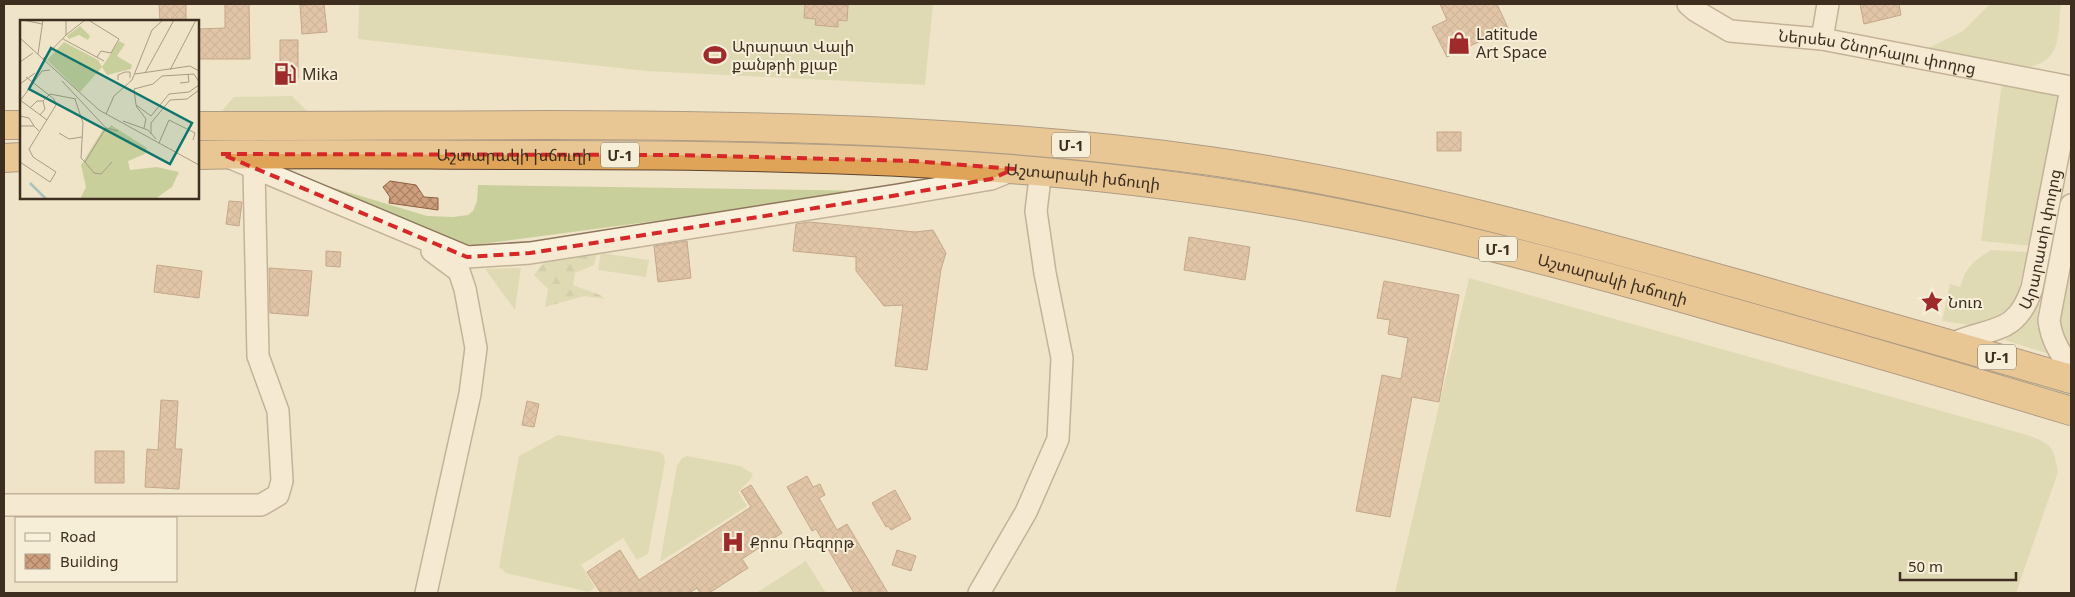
<svg xmlns="http://www.w3.org/2000/svg" width="2075" height="597" font-family="Georgia,'Noto Sans Armenian',serif">
  <style>
    .grass { fill: #c9cf9b }
    .forest { fill: url(#forest-firs) }
    .building { fill: url(#building-cross-hatch); stroke: #8d5f41 }
    .lines { fill: none; stroke-linecap: round; stroke-linejoin: round }
    .minor-casing { stroke: #8d765c; stroke-width: 24 }
    .highway-casing { stroke: #5b4430; stroke-width: 30 }
    .minor { stroke: #faf1dc; stroke-width: 21 }
    .highway { stroke: #e0a458; stroke-width: 28 }
    .marked { fill: none; stroke: #d62828; stroke-width: 4; stroke-dasharray: 10 6; stroke-linejoin: round }
    .labels { text-anchor: middle; dominant-baseline: central; stroke-width: 4; stroke-linejoin: round; paint-order: stroke }
    .shield { fill: #f7eed8; stroke: #756857; stroke-width: 1 }
    .shield-label { font-size: 15px; font-weight: bold; fill: #3d2e20 }
    .poi-label { font-size: 16px; fill: #3d2e20; stroke: #f7eed8; text-anchor: start }
    .street-label { font-size: 16px; fill: #3d2e20; stroke: #f7eed8 }
    .inset-river { fill: none; stroke: #a9c4bc; stroke-width: 2.5 }
    .inset-road { fill: none; stroke: #a89b85; stroke-width: 1 }
    .view { fill: #0f766e; fill-opacity: 0.15; stroke: #0f766e; stroke-width: 2.5 }
    .inset-edge { fill: none; stroke: #3d2e20; stroke-width: 2.5 }
  </style>
  <defs>
    <pattern id="forest-firs" width="22" height="20" patternUnits="userSpaceOnUse" patternTransform="scale(1.25)"><rect width="22" height="20" fill="#c9cf9b"/><path d="M5 1l3.5 6h-7zM16 11l3.5 6h-7z" fill="#aeb285"/></pattern>
    <pattern id="building-cross-hatch" width="8" height="8" patternUnits="userSpaceOnUse" patternTransform="scale(1.25)"><rect width="8" height="8" fill="#cf9f7d"/><path d="M0 0l8 8M0 8l8-8" fill="none" stroke="#a98266"/></pattern>
  </defs>
  <rect width="100%" height="100%" fill="#f0e4c8"/>
  <path class="grass" d="M359 4H933L925 85 646 71 358 39Z
    M1990 4H2061C2057 32 2064 60 2029 67L1926 49 1963 31Z
    M2002 82 2059 92 2033 246 1981 241Z
    M292 96 308 112 220 113 234 97Z
    M311 181 427 216 453 217 468 215 473 211 477 201 478 185 881 191 474 245 460 243Z
    M1991 250 2027 252 2016 303 1999 319 1969 325 1942 321 1950 284 1960 287C1967 266 1972 262 1991 250Z
    M601 253 649 260 646 277 598 270Z
    M2068 265 2071 266V347C2049 331 2063 288 2068 265Z
    M521 268 515 310 485 269Z
    M1469 278 2027 435C2050 443 2054 446 2058 472L2016 593H1395Z
    M2044 279 2037 317 2039 329 2049 354 2005 340 2018 328Z
    M1704 284 2071 390V401L1701 294Z
    M558 435 660 452 664 456 665 462 648 554 637 560 623 538 620 540 581 565 595 587 589 592 506 573 499 567 519 456Z
    M687 456 740 466 753 474 750 480 738 492 747 506 660 562 677 466 682 458Z
    M806 561 826 593H756Z"/>
  <path class="forest" d="M599 244 594 265 575 273 573 285 600 295 605 299 584 296 545 307 548 289 534 275 553 251Z"/>
  <path class="building" d="M159 4H186V21H160Z
    M225 4H249L250 59H198V29L225 28Z
    M324 4 327 32 302 34 300 5Z
    M805 4 848 5 847 21 838 20V27L815 25 816 19 804 18Z
    M1440 4H1497L1508 28 1447 57 1432 27 1447 20Z
    M1860 4H1899L1901 15 1864 24Z
    M280 40H298V79H280Z
    M1437 132H1461V151H1437Z
    M390 181 416 185 424 197 438 198V210L389 203 390 197 383 187Z
    M229 201 242 202 239 226 226 224Z
    M809 222 915 232 933 230 946 253 941 269 927 370 895 366 903 305 884 306 856 271V257L793 251 796 224Z
    M1189 237 1250 247 1245 280 1184 270Z
    M687 241 691 278 658 282 654 246Z
    M326 251 341 252 340 267 326 266Z
    M157 265 202 271 199 298 154 292Z
    M269 268 312 271 308 316 270 313Z
    M1384 281 1459 295 1439 402 1412 397 1390 517 1356 511 1382 375 1401 379 1408 338 1388 334 1390 320 1377 318Z
    M161 400 178 401 175 449H182L179 489 145 487 147 449 158 450Z
    M527 401 539 404 534 427 522 425Z
    M95 451H124V483H95Z
    M807 476 813 487 820 484 825 495 819 498 837 530 847 524 888 593H854L816 529 812 531 787 487Z
    M751 485 782 533 742 559 748 568 709 593H700L697 588 689 593H601L587 572 620 550 639 580 751 507 741 491Z
    M895 490 911 519 891 530 888 526 886 527 872 503Z
    M897 550 916 556 911 571 892 565Z"/>
  <g class="lines">
    <defs>
      <g id="minor">
        <path id="s1" d="M1688 4 1696 11 1730 31 1822 39 2071 87"/>
        <path d="M1822 39 1828 4"/>
        <path d="M226 156 467 257 530 253 898 195 991 179 1008 172"/>
        <path d="M2071 205 2049 320C2051 339 2060 353 2071 369"/>
        <path id="s2" d="M1951 344C1990 326 2016 337 2032 288L2071 89"/>
        <path d="M4 505H261L278 495 282 481 278 411 258 356 254 169"/>
        <path d="M426 593 470 394 476 348 465 289 459 271 432 251"/>
        <path d="M979 593 1026 512 1058 439 1062 358 1045 273 1036 211 1041 170"/>
      </g>
      <g id="highway">
        <path d="M4 125H21"/>
        <path d="M198 126C535 127 874 114 1210 161 1393 187 1571 237 1749 287 1857 318 1964 348 2071 379"/>
        <path id="s3" d="M198 155C312 153 427 155 542 155 779 155 1013 159 1248 197 1411 223 1572 266 1731 312 1845 344 1958 377 2071 411"/>
        <path d="M4 158 21 157"/>
      </g>
    </defs>
    <use href="#minor" class="minor-casing"/>
    <use href="#highway" class="highway-casing"/>
    <use href="#minor" class="minor"/>
    <use href="#highway" class="highway"/>
  </g>
  <path d="M0 0H2075V597H0ZM221 154 675 155 913 161 1014 169 991 179 898 195 530 253 467 257Z" fill="#f0e4c8" fill-opacity=".55" fill-rule="evenodd"/>
  <path class="marked" d="M221 154 675 155 913 161 1014 169 991 179 898 195 530 253 467 257Z"/>
  <defs>
    <symbol id="shop-bare" viewBox="-9 -9 18 18"><path d="M-5-2.5h2.3a2.7 3.5 0 0 1 5.4 0H5L5.5 6h-11ZM-1.5-2.5h3a1.5 2.3 0 0 0-3 0Z" fill="#9e2a2b" stroke="#f7eed8" stroke-width="2.5" paint-order="stroke"/></symbol>
    <symbol id="stadium-bare" viewBox="-9 -9 18 18"><path d="M0-5a6.5 5 0 1 0 0 10a6.5 5 0 1 0 0-10ZM-3.5-1.8h7v3.6h-7Z" fill="#9e2a2b" stroke="#f7eed8" stroke-width="2.5" paint-order="stroke"/></symbol>
    <symbol id="fuel-bare" viewBox="-9 -9 18 18"><path d="M-5.5-6h7V0h2V4h1.3V-2.5L3-4.5l.8-.8L6-3V5H2.5V1h-1V6h-7ZM-4.2-4.7v3.2H.2V-4.7Z" fill="#9e2a2b" stroke="#f7eed8" stroke-width="2.5" paint-order="stroke"/></symbol>
    <symbol id="sight-bare" viewBox="-9 -9 18 18"><path d="M0-6L1.8-2.2L6-1.7L2.9 1.2L3.7 5.4L0 3.3L-3.7 5.4L-2.9 1.2L-6-1.7L-1.8-2.2Z" fill="#9e2a2b" stroke="#f7eed8" stroke-width="2.5" paint-order="stroke"/></symbol>
    <symbol id="hospital-bare" viewBox="-9 -9 18 18"><path d="M-5-5h3v3.5h4V-5h3V5h-3V1.5h-4V5h-3Z" fill="#9e2a2b" stroke="#f7eed8" stroke-width="2.5" paint-order="stroke"/></symbol>
  </defs>
  <g fill-rule="evenodd">
    <use href="#shop-bare" x="1443" y="27" width="32" height="32"/>
    <use href="#stadium-bare" x="699" y="39" width="32" height="32"/>
    <use href="#fuel-bare" x="269" y="58" width="32" height="32"/>
    <use href="#sight-bare" x="1916" y="286" width="32" height="32"/>
    <use href="#hospital-bare" x="717" y="526" width="32" height="32"/>
  </g>
  <g class="labels">
    <g class="shield">
      <rect x="1052" y="132.5" width="38" height="25" rx="4"/>
      <rect x="601" y="142.5" width="38" height="25" rx="4"/>
      <rect x="1479" y="236.5" width="38" height="25" rx="4"/>
      <rect x="1978" y="344.5" width="38" height="25" rx="4"/>
    </g>
    <g class="shield-label">
      <text x="1071" y="145">Մ-1</text>
      <text x="620" y="155">Մ-1</text>
      <text x="1498" y="249">Մ-1</text>
      <text x="1997" y="357">Մ-1</text>
    </g>
    <g class="poi-label">
      <text x="1476" y="34">Latitude<tspan x="1476" dy="18">Art Space</tspan></text>
      <text x="732" y="46">Արարատ Վալի<tspan x="732" dy="18">քանթրի քլաբ</tspan></text>
      <text x="302" y="74">Mika</text>
      <text x="1948" y="302">Նուռ</text>
      <text x="750" y="542">Քրոս Ռեզորթ</text>
    </g>
    <g class="street-label">
      <text stroke="none"><textPath href="#s1" startOffset="199">Ներսես Շնորհալու փողոց</textPath></text>
      <text stroke="none"><textPath href="#s3" startOffset="316">Աշտարակի խճուղի</textPath></text>
      <text stroke="none"><textPath href="#s3" startOffset="886">Աշտարակի խճուղի</textPath></text>
      <text stroke="none"><textPath href="#s2" startOffset="154">Արարատի փողոց</textPath></text>
      <text stroke="none"><textPath href="#s3" startOffset="1426">Աշտարակի խճուղի</textPath></text>
    </g>
  </g>
  <g transform="translate(20 20)">
    <rect width="179" height="179" fill="#f0e4c8"/>
    <path d="M44 22 78 40 82 47 60 72 27 40ZM91 105 127 128 125 134 108 141 110 150 137 147 159 152 152 167 135 179H60L66 167 61 145 84 108 87 110Z" fill="#c9cf9b"/>
    <path d="M60 6 70 16 68 20 59 15 49 19 47 16ZM99 21 105 24 97 36 112 45 111 49 87 55 82 47Z" fill="#c9cf9b"/>
    <path class="inset-river" d="M10 163 26 179"/>
    <path class="inset-road" d="M3 0 22 4M70 1 99 19 91 33 81 31 77 37M46 15 65 0M0 18 79 90 179 145M43 19 84 41M18 34 23 0M23 39 46 15V0M0 42 13 33M150 50 176 0M125 53 154 0M115 54 170 46 179 51M98 60V55L105 52H110V58M42 61 86 108 98 111M179 62 174 54 142 56 133 64 114 69 116 85 131 96 149 74 169 72 179 65M160 63 169 62 168 54M0 64 15 53M55 79 63 103 61 138 65 142M0 80 27 100M0 81 22 51 30 50M23 81 30 74 56 79M116 86 126 99 124 108M10 88 17 81H23L25 89 20 95M86 94 94 76 112 60 132 10 143 0M0 96 9 98 14 106M103 101 128 110 136 119M0 106H14L19 111M86 108 65 142 74 153 81 154 92 142M39 113 49 119 62 117M131 114V103L150 80 167 79 179 70M139 123 149 100 175 113 173 120M0 142 30 162 36 152 13 137 9 129 36 85 34 79 6 57"/>
    <path class="view" d="M31 28 172 103 150 144 9 69Z"/>
    <rect width="179" height="179" class="inset-edge"/>
  </g>
  <rect width="2075" height="597" fill="none" stroke="#3d2e20" stroke-width="10"/>
  <rect x="15" y="517" width="162" height="65" fill="#f7eed8" stroke="#ada18e"/>
  <rect x="25" y="533" width="25" height="8" fill="#faf1dc" stroke="#ada18e"/>
  <text x="60" y="542" font-size="15" fill="#3d2e20">Road</text>
  <rect x="25" y="554" width="25" height="15" fill="url(#building-cross-hatch)" stroke="#ada18e"/>
  <text x="60" y="567" font-size="15" fill="#3d2e20">Building</text>
  <path d="M1900 572v8h116v-8" fill="none" stroke="#3d2e20" stroke-width="2.5"/>
  <text x="1908" y="572" font-size="15" fill="#3d2e20" stroke="#f7eed8" stroke-width="4" paint-order="stroke">50 m</text>
</svg>
